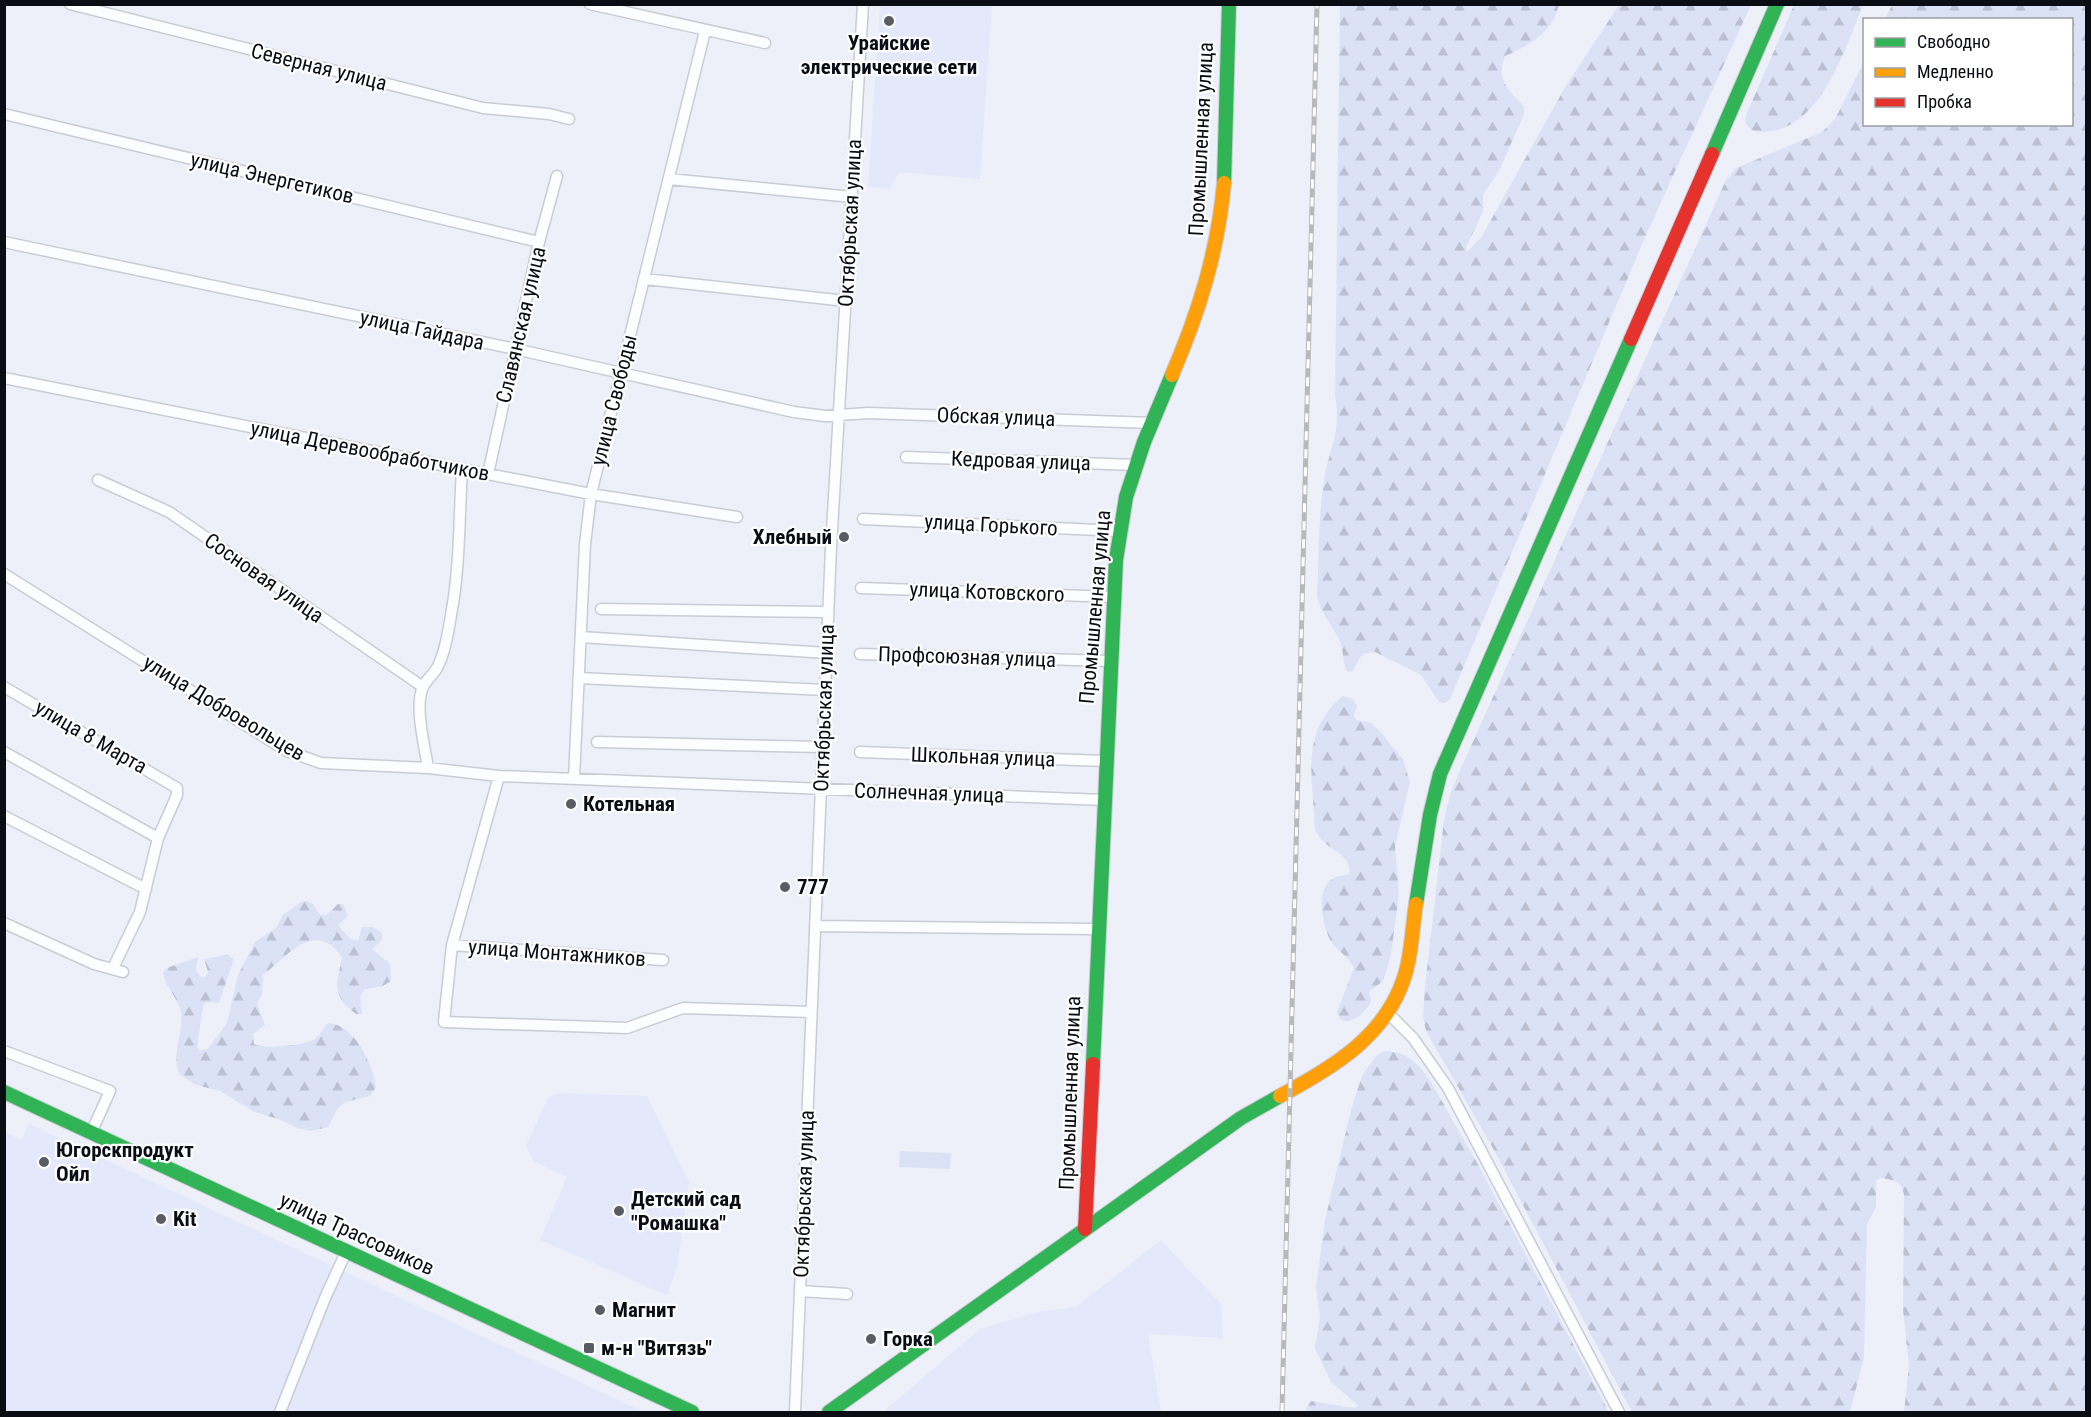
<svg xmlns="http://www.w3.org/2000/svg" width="2091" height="1417" font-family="'Roboto Condensed',sans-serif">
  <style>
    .built { fill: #e3e8fa }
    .forest { fill: url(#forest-firs) }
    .park { fill: #dbe2f6 }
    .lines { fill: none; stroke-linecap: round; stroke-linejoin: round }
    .street-casing { stroke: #c9ccd4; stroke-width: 13 }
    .fast-casing { stroke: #c9ccd4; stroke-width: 16 }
    .slow-casing { stroke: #c9ccd4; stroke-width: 16 }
    .jam-casing { stroke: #c9ccd4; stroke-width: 16 }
    .street { stroke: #fcfdfe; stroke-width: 10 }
    .fast { stroke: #30b455; stroke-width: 14 }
    .slow { stroke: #ff9f0a; stroke-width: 14 }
    .jam { stroke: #e5322d; stroke-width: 14 }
    .rail-casing { stroke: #b8b9bb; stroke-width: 5 }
    .rail { stroke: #fff; stroke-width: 3; stroke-dasharray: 9; stroke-linecap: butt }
    .poi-dot { fill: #5a5c64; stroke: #fff; stroke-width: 2 }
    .labels { text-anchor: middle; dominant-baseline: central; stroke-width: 4.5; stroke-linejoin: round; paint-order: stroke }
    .poi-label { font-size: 21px; font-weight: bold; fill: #0b0d15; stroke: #fff; text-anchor: start }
    .street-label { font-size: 21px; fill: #0b0d15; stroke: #fff }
  </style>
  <defs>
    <pattern id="forest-firs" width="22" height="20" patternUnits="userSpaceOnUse" patternTransform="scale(1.5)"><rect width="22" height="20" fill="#dbe2f6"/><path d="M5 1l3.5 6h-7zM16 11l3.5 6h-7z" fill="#bbc1d2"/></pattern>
  </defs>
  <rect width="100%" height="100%" fill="#edf0f8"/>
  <path class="built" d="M880 5H992L980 179 899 172 889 189 868 187Z
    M559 1093 647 1096 689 1182 677 1267 667 1295 540 1240 567 1177 534 1161 526 1146 548 1098Z
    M29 1124 644 1412H5V1132L22 1140Z
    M1161 1240 1221 1304 1223 1338 1148 1334 1161 1412H883L980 1329 1037 1312 1076 1307Z"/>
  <path class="forest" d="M1340 5H1559C1552 33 1530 45 1505 56 1495 81 1510 91 1524 106V114L1499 171 1483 195V211L1466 248 1467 252 1482 236 1564 89 1619 5H1751L1646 235 1450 699 1445 703 1439 702 1421 675 1375 652 1365 653 1360 657 1353 671 1348 672C1342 665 1344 653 1341 644 1334 626 1321 616 1317 596 1319 559 1318 519 1324 481 1329 447 1342 434 1335 396Z
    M1794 5H1863C1845 49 1816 145 1751 130L1745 122 1747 113Z
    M1892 5H2086V1412H1904L1909 1366 1903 1309 1904 1194C1901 1181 1894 1180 1881 1178L1876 1181V1207L1867 1224 1864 1357 1850 1412H1632L1495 1152 1426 1031 1423 1018 1425 987 1444 820 1450 795 1461 768 1726 180 1736 168 1822 132 1835 119 1864 62V124H2072V20L1885 19Z
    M1343 696 1353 699 1357 706 1354 715 1356 720 1372 723 1383 735 1403 759 1410 782 1395 846 1399 894 1391 955 1383 981 1369 992 1371 1002C1365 1012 1352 1026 1340 1019L1337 1012 1354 968C1349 957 1339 952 1332 943 1323 929 1315 891 1331 880 1335 876 1343 876 1349 874 1353 851 1324 852 1315 829 1313 780 1299 731 1343 696Z
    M307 901 313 904 320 915 328 914 338 904H343L348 916 338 925 350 939 358 941 362 927H373L382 933V940L372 949 390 964 391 981 383 986 365 989 360 996 362 1014H356C330 995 337 984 342 957 314 918 287 957 263 975L262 994 257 1004 265 1025 253 1034 254 1044C263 1049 307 1046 316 1038 321 1035 324 1027 328 1023 355 1025 372 1063 376 1087L370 1096 345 1102 337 1109 328 1127 311 1131 297 1128 281 1120 255 1112 220 1091 196 1085 179 1074C171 1053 184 1034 181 1012 178 997 165 987 163 973L167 968 198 957 196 971 201 977H205L208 972 204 959 227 955 234 959 219 1003 206 1002 203 1006 197 1047 200 1050 208 1049 227 1023 238 975 255 942 276 928 283 915 301 902Z
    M1384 1051C1407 1051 1419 1064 1431 1082L1480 1168 1609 1412H1304L1311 1401 1354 1408 1359 1406 1331 1382 1315 1348 1320 1317 1316 1287 1325 1220 1351 1110 1362 1076 1376 1056Z"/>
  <path class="park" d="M900 1151 951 1153 950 1169 899 1167Z"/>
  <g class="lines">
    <defs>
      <path id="street" d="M70 4 483 108 549 114 569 119
        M590 4 765 43
        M4 114 539 242
        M669 179 852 197
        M4 242 515 349 794 412 825 416 868 413 1153 423
        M645 279 846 301
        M4 378 462 469 591 494 737 517
        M906 457 1136 465
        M488 474 539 242 557 176
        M98 480 169 512 423 687
        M863 519 1120 531
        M4 574 287 751 321 763 428 768 499 776 1103 800
        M861 588 1114 597
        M601 609 828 612
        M581 637 827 653
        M860 654 1111 661
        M579 678 825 690
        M4 687 177 788V795L158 838 140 912 113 968
        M597 742 822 747
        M4 752 158 838
        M860 752 1105 761
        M428 768C425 747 414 706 423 687 426 680 433 675 437 668 445 653 448 633 451 615 460 568 459 518 462 469
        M499 776 452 945 444 1022 627 1028 683 1008 811 1012
        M574 778 585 544 591 494 705 31
        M4 816 146 889
        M4 923 94 964 123 972
        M815 926 1098 929
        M452 945 663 960
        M1388 1013 1413 1038 1448 1088 1619 1412
        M4 1051 110 1091 91 1133
        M800 1291 847 1294
        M280 1412 325 1298 346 1252
        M795 1412 831 547 863 4"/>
      <path id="fast" d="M1712 154 1777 4
        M1224 183 1229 4
        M1416 904 1430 815 1440 774 1631 339
        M1093 1064 1116 560 1126 497 1144 442 1172 375
        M4 1092 692 1412
        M829 1412 1241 1118 1280 1096"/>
      <path id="slow" d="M1172 375C1199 312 1218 251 1224 183
        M1280 1096C1332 1068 1385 1037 1404 978 1412 955 1412 928 1416 904"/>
      <path id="jam" d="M1631 339 1712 154
        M1085 1229 1093 1064"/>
    </defs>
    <use href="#street" class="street-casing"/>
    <use href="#fast" class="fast-casing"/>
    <use href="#slow" class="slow-casing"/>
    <use href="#jam" class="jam-casing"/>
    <use href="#street" class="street"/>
    <use href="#fast" class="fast"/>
    <use href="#slow" class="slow"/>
    <use href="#jam" class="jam"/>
    <defs>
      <path id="rail" d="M1282 1412 1317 4"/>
    </defs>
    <use href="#rail" class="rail-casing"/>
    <use href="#rail" class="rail"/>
  </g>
  <g class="poi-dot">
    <circle cx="889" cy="21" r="6"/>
    <circle cx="844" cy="537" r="6"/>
    <circle cx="571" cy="804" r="6"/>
    <circle cx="785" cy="887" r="6"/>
    <circle cx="44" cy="1162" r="6"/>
    <circle cx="619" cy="1211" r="6"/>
    <circle cx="161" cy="1219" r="6"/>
    <circle cx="600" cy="1310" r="6"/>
    <circle cx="871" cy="1339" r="6"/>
    <rect x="583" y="1342" width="12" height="12" rx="3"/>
  </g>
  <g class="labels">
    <g class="poi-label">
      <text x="889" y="43" text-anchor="middle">Урайские<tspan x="889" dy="24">электрические сети</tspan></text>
      <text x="832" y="537" text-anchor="end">Хлебный</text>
      <text x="583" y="804">Котельная</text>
      <text x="797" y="887">777</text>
      <text x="56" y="1150">Югорскпродукт<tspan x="56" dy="24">Ойл</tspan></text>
      <text x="631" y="1199">Детский сад<tspan x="631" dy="24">"Ромашка"</tspan></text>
      <text x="173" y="1219">Kit</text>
      <text x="612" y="1310">Магнит</text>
      <text x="883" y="1339">Горка</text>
      <text x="601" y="1348">м-н "Витязь"</text>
    </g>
    <g class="street-label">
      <text transform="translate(319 67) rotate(14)">Северная улица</text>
      <text transform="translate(1201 139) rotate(-87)">Промышленная улица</text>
      <text transform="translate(272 178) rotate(13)">улица Энергетиков</text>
      <text transform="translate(850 223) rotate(-87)">Октябрьская улица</text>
      <text transform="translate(521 325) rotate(-77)">Славянская улица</text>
      <text transform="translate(422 330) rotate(12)">улица Гайдара</text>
      <text transform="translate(614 400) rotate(-76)">улица Свободы</text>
      <text transform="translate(996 417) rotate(2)">Обская улица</text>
      <text transform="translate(370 451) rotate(11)">улица Деревообработчиков</text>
      <text transform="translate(1021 461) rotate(2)">Кедровая улица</text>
      <text transform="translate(991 525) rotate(3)">улица Горького</text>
      <text transform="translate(264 578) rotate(35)">Сосновая улица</text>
      <text transform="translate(987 592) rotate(2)">улица Котовского</text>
      <text transform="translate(1095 607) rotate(-85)">Промышленная улица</text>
      <text transform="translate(967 657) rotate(2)">Профсоюзная улица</text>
      <text transform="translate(224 708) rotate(31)">улица Добровольцев</text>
      <text transform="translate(824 708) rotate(-88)">Октябрьская улица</text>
      <text transform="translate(91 737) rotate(30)">улица 8 Марта</text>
      <text transform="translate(983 757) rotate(2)">Школьная улица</text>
      <text transform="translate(929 793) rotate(2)">Солнечная улица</text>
      <text transform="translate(557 953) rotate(4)">улица Монтажников</text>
      <text transform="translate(1070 1093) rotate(-88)">Промышленная улица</text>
      <text transform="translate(804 1194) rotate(-88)">Октябрьская улица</text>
      <text transform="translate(357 1234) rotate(25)">улица Трассовиков</text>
    </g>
  </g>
  <rect width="2091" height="1417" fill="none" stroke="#0b0d15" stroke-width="12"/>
  <rect x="1863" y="18" width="210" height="108" fill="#ffffff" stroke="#9d9ea1" stroke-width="1.5"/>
  <rect x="1875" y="38" width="30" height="9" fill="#30b455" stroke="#9d9ea1" stroke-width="1.5"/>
  <text x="1917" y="48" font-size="18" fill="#0b0d15">Свободно</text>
  <rect x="1875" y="68" width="30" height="9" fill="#ff9f0a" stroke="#9d9ea1" stroke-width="1.5"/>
  <text x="1917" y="78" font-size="18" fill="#0b0d15">Медленно</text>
  <rect x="1875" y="98" width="30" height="9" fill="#e5322d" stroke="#9d9ea1" stroke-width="1.5"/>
  <text x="1917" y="108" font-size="18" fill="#0b0d15">Пробка</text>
</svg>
